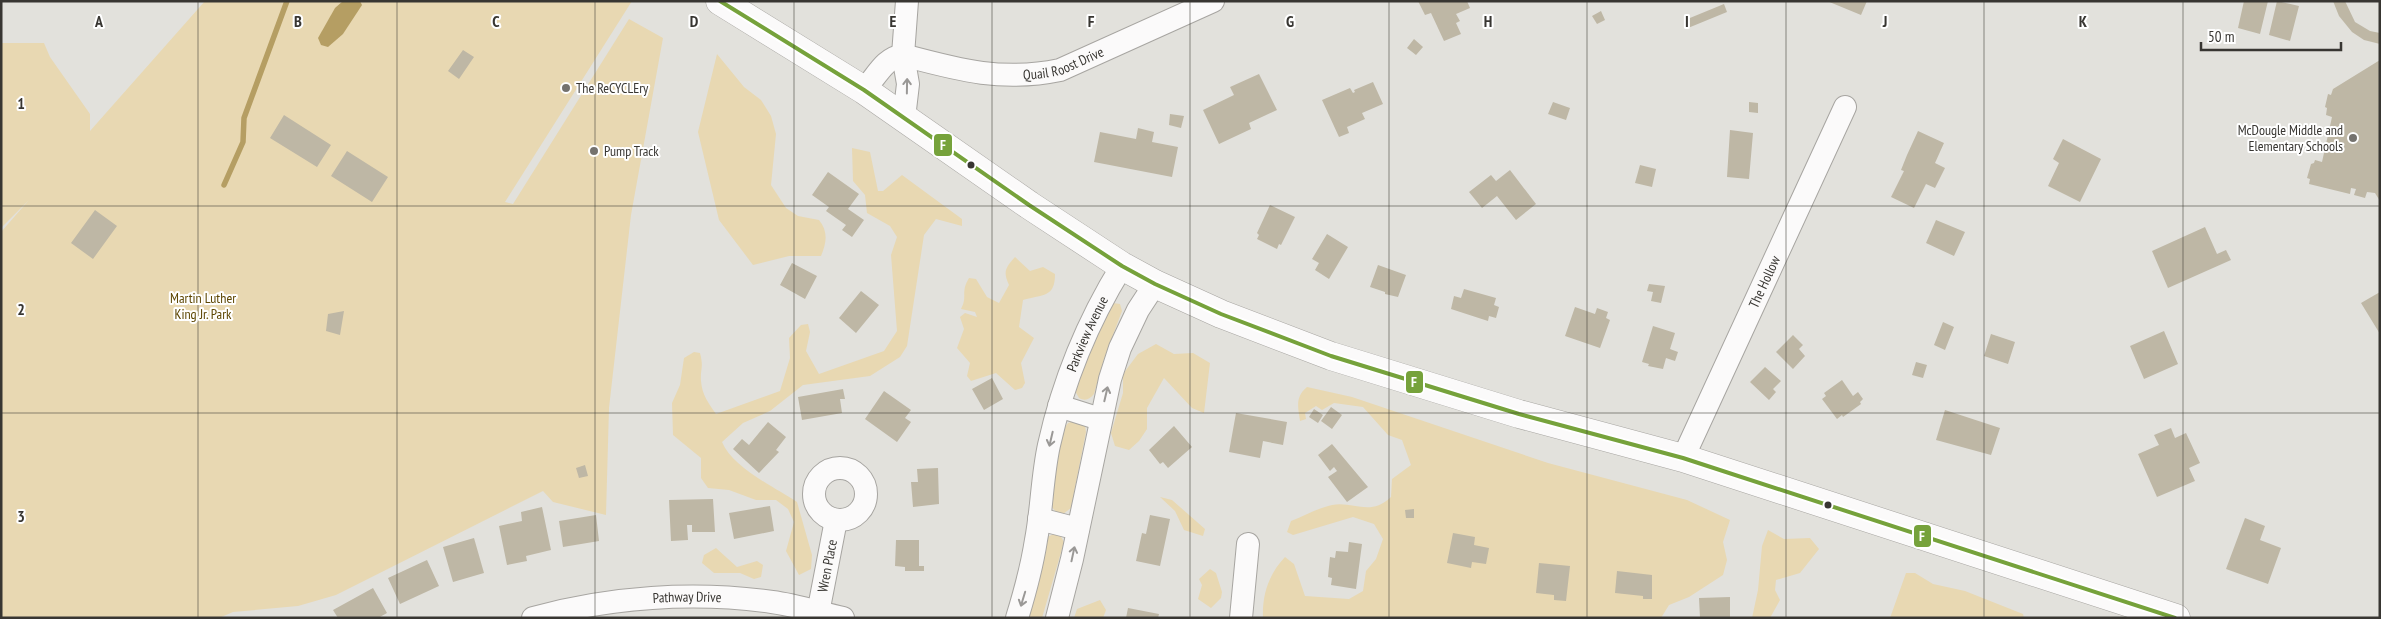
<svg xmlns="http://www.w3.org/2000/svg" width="2381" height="619" font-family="'PT Sans Narrow',sans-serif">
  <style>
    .green { fill: #e8d8b2 }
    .water { fill: #b59e63 }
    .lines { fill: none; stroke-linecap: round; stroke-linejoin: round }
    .stream { stroke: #b59e63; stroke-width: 5.5 }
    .building { fill: #beb7a5 }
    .street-casing { stroke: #a7a5a1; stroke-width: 24 }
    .secondary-casing { stroke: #a7a5a1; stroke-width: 29 }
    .street { stroke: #fbfafa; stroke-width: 22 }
    .secondary { stroke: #fbfafa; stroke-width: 28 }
    .bus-1-casing { stroke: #fff; stroke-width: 8 }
    .bus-1 { stroke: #76a23b; stroke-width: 4 }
    .oneway { stroke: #9a9896 }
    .grid { fill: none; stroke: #383632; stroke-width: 1; stroke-opacity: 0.55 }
    .poi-dot { fill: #74726e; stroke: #fff; stroke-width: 2 }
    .bus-dot { fill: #383632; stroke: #fff; stroke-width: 2 }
    .labels { text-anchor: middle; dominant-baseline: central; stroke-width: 4; stroke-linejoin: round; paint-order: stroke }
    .street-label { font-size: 14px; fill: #383632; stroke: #fff }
    .poi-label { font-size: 14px; fill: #383632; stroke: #fff; text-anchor: start }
    .park-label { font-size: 14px; fill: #5d4602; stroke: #fff }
    .grid-label { font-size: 16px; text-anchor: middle; font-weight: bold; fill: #383632; stroke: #fff; stroke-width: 4; stroke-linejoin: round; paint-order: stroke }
    .line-badge { stroke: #fff; stroke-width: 2 }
    .badge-label { font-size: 14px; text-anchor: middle; font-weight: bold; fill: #fff }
  </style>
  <rect width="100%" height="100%" fill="#e2e1dc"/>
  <path class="green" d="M205 1H632L505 202 513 204 629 19 663 38 631 215 609 408 606 515 553 502 543 491 336 595 298 606 233 612 219 618H1V232L29 200 1 228V43H44L50 57 90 114V131Z
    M717 54 744 87 761 100 771 116 776 134 771 185 786 208 798 216 819 220C828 231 827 242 821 256H789L753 265 719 220 698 132Z
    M852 148 870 152 878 191H883L902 175 962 219V226L936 219 924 235 907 346 900 357 870 376 803 385 770 411 743 423 722 442C732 467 774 487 797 502L812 555 811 569 799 575 786 551 794 522 788 509 776 500H756L729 490 708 488 701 478V458L673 435 672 403 680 385 684 358 694 352 700 353C704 368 700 369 701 381 702 395 709 404 716 414L780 391 790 358 789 338 801 325 808 324 810 332 806 351 819 374 884 351 897 331 891 255 897 237 890 226 867 213 865 195 853 181Z
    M1015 257 1030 271 1043 267 1055 274C1055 298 1043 294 1023 300L1019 327 1034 338 1021 363 1025 383 1022 388 1015 390 996 373 971 381 967 376 970 363 957 348 964 329 960 317 965 313 977 317 975 312 961 309C968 296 960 293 969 278L976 279 987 297 999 303 1009 285C1003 272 1005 268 1015 257Z
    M1113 303 1120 304 1122 311 1104 359 1094 394C1089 400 1085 401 1079 398L1074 389 1094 340Z
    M1156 344 1174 354 1193 353 1210 363 1204 413 1192 408 1164 378 1147 408V429L1139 441 1129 450 1115 446 1111 433 1123 393V374L1138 354Z
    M1307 387 1352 397 1548 463 1687 500 1730 520 1723 542 1727 560 1723 575 1689 597 1669 605 1661 618H1263C1262 594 1269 574 1285 557L1294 564 1305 596 1349 599 1363 591 1366 571 1376 559 1383 539 1374 524 1353 517 1293 535 1287 532 1291 521C1304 516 1318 508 1332 505 1354 501 1370 517 1391 497L1392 479 1411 465 1402 440 1388 435 1363 407 1334 403 1322 410 1316 406 1305 413 1306 419 1300 421C1298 407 1295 397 1307 387Z
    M1074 421 1085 425 1086 432 1071 508 1063 514 1056 512 1051 506 1052 482 1063 430 1068 423Z
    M1160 497 1172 500 1205 529 1203 536 1184 530 1175 511Z
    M1768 530 1784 539 1810 538 1819 549 1800 573 1776 580 1775 590 1780 600 1770 618H1752L1758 590 1762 546Z
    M1054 534 1060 535 1064 542 1042 618H1026L1047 537Z
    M716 548 737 567 757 561 763 565 761 577 754 579 740 573H714L702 563 704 555Z
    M1210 569 1216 573 1222 592 1221 598 1211 608 1198 599 1202 585 1199 579Z
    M1906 573H1915L1933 584 1965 591 2023 614 2024 618H1890Z
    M1100 600 1106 610 1103 618H1074L1077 609Z"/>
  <path class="water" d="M343 1H360L362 5 343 34 328 47 321 45 318 38 335 8Z"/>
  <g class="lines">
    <path class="stream" d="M224 185 243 142 244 118 287 1"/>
  </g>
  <path class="building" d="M1418 1H1467L1470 8 1456 14 1460 21 1456 23 1461 34 1444 41 1431 13 1425 15Z
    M1827 1H1867L1861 15Z
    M2244 1H2268L2260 34 2238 28Z
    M2277 1 2299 6 2290 41 2269 35Z
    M2333 1H2345L2355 22 2370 31 2380 33V44L2364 40 2352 32 2339 16Z
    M1724 4 1727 12 1688 28 1685 20Z
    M1601 11 1605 20 1597 24 1592 16Z
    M1414 39 1423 47 1416 55 1407 48Z
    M463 50 474 57 459 79 448 71Z
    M2380 60V201L2375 193 2367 192 2365 198 2354 195 2356 189 2351 188 2350 194 2309 184 2310 179 2307 178 2311 164 2314 163 2315 160 2322 162 2332 117 2326 115 2327 108 2325 107 2328 94 2331 95 2333 89Z
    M1259 74 1277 110 1249 123 1251 129 1219 144 1203 110 1234 95 1230 87Z
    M1373 82 1383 104 1362 113 1365 119 1347 127 1349 133 1339 137 1322 100 1350 88 1353 93 1355 92 1354 90Z
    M1553 102 1570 108 1566 120 1548 114Z
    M1749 102 1758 103V113L1749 112Z
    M1170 114 1184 116 1181 128 1169 125Z
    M284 115 331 145 317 167 270 138Z
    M1138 128 1154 132 1152 142 1178 147 1172 177 1094 162 1100 132 1136 139Z
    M1730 130 1753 133 1749 179 1727 177Z
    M1918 131 1944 143 1935 163 1945 168 1935 188 1926 184 1914 208 1891 197 1904 171 1901 170 1907 155Z
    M2063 139 2101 159 2080 202 2048 186 2059 163 2053 159Z
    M347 151 388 177 372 202 331 176Z
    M1640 165 1656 169 1652 187 1635 183Z
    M1510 170 1536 204 1516 220 1497 196 1482 208 1469 192 1491 175 1496 181Z
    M828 172 859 194 848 209 864 220 852 237 842 230 846 225 826 211 829 207 812 195Z
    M1270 205 1295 217 1281 245 1279 244 1277 249 1257 239 1259 235 1257 233Z
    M95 210 117 226 93 259 71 243Z
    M1936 220 1965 232 1954 256 1926 243Z
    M2205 227 2217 254 2226 250 2231 260 2168 288 2152 251Z
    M1327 234 1348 247 1329 279 1315 270 1319 263 1312 259Z
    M792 263 817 276 805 299 780 285Z
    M1378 265 1406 275 1398 297 1385 294V292L1370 287Z
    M1649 284 1665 286 1661 303 1651 301 1653 292 1647 291Z
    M1464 289 1496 298 1494 305 1499 307 1496 318 1489 316 1488 321 1451 309 1454 296 1461 298Z
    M861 291 879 305 856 333 839 318Z
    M2380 292V334L2361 303Z
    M1575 307 1595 314 1597 308 1608 312 1606 318 1610 320 1600 348 1565 336Z
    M344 311 340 335 326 331 328 314Z
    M1943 322 1954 327 1945 350 1934 345Z
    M1653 326 1675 333 1670 349 1678 352 1675 361 1666 358 1663 369 1648 366 1649 364 1642 362Z
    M2164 331 2178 364 2144 379 2130 346Z
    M1991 334 2015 342 2008 364 1984 356Z
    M1793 335 1803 345 1799 349 1805 356 1793 369 1776 352Z
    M1916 362 1927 365 1923 378 1912 375Z
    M1765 367 1781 381 1773 389 1776 392 1769 400 1750 382Z
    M992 378 1003 399 984 410 972 389Z
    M1842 380 1853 396 1858 392 1863 399 1860 402 1861 404 1843 417 1842 415 1837 419 1822 399 1826 396 1824 393Z
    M843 389 845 399H840L842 413 802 420 798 397Z
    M884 391 911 410 905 418 911 422 897 442 865 419Z
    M1331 407 1342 415 1332 429 1321 421Z
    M1314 409 1323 415 1318 423 1309 417Z
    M1945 410 2000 428 1991 455 1936 440Z
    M1236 413 1287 422 1283 445 1263 441 1260 458 1229 452Z
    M768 422 786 437 776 450 779 452 759 473 733 449 742 439 749 445Z
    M1174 426 1192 447 1168 468 1163 462 1160 464 1149 450Z
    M2171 428 2175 438 2186 433 2200 463 2189 468 2195 481 2157 497 2138 454 2159 445 2154 435Z
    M1332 444 1368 487 1347 502 1328 477 1337 471 1334 467 1330 471 1318 455Z
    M585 465 588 476 579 478 576 468Z
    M938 468 939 504 913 507 911 482H918L917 469Z
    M713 499 715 532H692V525H687L688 540 671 541 669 500Z
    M770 506 774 531 734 539 729 513Z
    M542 507 551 550 526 556 527 561 507 565 499 526 522 521 521 512Z
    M1414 509V518H1406L1405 510Z
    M596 515 599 541 563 547 559 521Z
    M1150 515 1170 519 1160 566 1136 561 1142 533 1146 534Z
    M2245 518 2265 526 2260 540 2281 548 2268 584 2226 569Z
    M1453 533 1475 537 1474 545 1489 548 1486 564 1472 562 1471 568 1447 563Z
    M474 538 484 573 453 582 443 547Z
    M896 540H919V566H924V571H905V567L895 566Z
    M1349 542 1362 544 1356 589 1331 585 1332 578 1328 577 1330 557 1335 558 1336 551 1348 552Z
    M427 560 439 586 400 604 388 578Z
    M1539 563 1570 566 1566 601 1554 600V595L1536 593Z
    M1617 571 1652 575V599H1643V596L1615 593Z
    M373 588 387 613 378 618H338L333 610Z
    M1730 597V618H1700L1699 598Z
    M1128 608 1159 614 1158 618H1126Z"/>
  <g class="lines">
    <defs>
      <g id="street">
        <path id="s1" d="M864 90C877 76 884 58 903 55 959 70 1002 82 1060 70L1213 1"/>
        <path d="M904 118 908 84 903 55 907 1"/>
        <path d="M1059 406 1100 419"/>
        <path id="s2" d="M1683 458 1845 107"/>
        <circle cx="840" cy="494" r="26"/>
        <path d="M1039 519 1078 529"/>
        <path id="s3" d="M818 613 836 520"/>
        <path id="s4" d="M533 618C610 597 693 591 772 602 796 605 820 613 843 618"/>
        <path id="s5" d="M1017 618C1025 592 1032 566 1036 540 1042 509 1042 477 1049 445 1063 382 1088 321 1122 266"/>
        <path d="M1057 618 1072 559 1110 379 1120 348 1138 310 1155 284"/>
        <path d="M1241 618 1248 544"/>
      </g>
      <path id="secondary" d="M720 1 864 90 1029 205 1122 266 1155 284 1221 314 1331 356 1519 414 1683 458 2176 618"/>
    </defs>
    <use href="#street" class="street-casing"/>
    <use href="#secondary" class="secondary-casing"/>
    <use href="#street" class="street"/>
    <use href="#secondary" class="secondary"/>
    <defs>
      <path id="bus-1" d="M720 1 864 90 1029 205 1122 266 1155 284 1221 314 1331 356 1519 414 1683 458 2175 618"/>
    </defs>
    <use href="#bus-1" class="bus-1-casing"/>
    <use href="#bus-1" class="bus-1"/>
  </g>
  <defs><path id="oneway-shaft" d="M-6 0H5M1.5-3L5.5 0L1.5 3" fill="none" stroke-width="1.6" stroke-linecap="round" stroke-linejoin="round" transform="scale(1.25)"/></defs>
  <g class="oneway">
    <use href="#oneway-shaft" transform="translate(907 86) rotate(-89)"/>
    <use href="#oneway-shaft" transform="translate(1106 394) rotate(-77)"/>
    <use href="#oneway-shaft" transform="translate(1051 439) rotate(103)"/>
    <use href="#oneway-shaft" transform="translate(1073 554) rotate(-78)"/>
    <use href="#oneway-shaft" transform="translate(1023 599) rotate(107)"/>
  </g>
  <path class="grid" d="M198 1V618M397 1V618M595 1V618M794 1V618M992 1V618M1190 1V618M1389 1V618M1587 1V618M1786 1V618M1984 1V618M2183 1V618M1 206H2380M1 413H2380"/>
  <g class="poi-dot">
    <circle cx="566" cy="88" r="5"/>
    <circle cx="2353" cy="138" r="5"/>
    <circle cx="594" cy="151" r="5"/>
  </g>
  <g class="bus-dot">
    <circle cx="971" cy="165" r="4.5"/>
    <circle cx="1828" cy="505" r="4.5"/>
  </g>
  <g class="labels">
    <g class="street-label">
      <text stroke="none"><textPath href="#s1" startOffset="218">Quail Roost Drive</textPath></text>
      <text stroke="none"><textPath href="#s2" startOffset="194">The Hollow</textPath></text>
      <text stroke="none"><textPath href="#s5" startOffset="294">Parkview Avenue</textPath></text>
      <text stroke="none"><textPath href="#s3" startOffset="48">Wren Place</textPath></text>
      <text stroke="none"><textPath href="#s4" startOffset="156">Pathway Drive</textPath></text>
    </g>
    <g class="poi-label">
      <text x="576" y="88">The ReCYCLEry</text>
      <text x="2343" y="130" text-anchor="end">McDougle Middle and<tspan x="2343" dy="16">Elementary Schools</tspan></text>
      <text x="604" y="151">Pump Track</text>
    </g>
    <g class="park-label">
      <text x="203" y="298">Martin Luther<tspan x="203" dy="16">King Jr. Park</tspan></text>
    </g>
  </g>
  <g class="grid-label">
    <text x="99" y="27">A</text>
    <text x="298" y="27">B</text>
    <text x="496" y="27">C</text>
    <text x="694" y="27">D</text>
    <text x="893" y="27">E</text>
    <text x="1091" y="27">F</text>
    <text x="1290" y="27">G</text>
    <text x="1488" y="27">H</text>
    <text x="1687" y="27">I</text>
    <text x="1885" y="27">J</text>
    <text x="2083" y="27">K</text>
    <text x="21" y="109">1</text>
    <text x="21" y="315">2</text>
    <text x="21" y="522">3</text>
  </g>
  <g class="line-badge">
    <rect x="933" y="133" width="20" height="24" rx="5" fill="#76a23b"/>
    <rect x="1405" y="370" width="19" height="24" rx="5" fill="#76a23b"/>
    <rect x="1913" y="524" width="19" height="24" rx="5" fill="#76a23b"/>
  </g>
  <g class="badge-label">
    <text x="943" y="150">F</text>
    <text x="1414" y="387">F</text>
    <text x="1922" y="541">F</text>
  </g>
  <rect width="2381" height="619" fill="none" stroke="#383632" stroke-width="5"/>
  <path d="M2201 42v8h140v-8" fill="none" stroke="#383632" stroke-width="2.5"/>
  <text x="2208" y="42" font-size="15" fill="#383632" stroke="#ffffff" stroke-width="4" paint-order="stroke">50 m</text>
</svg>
